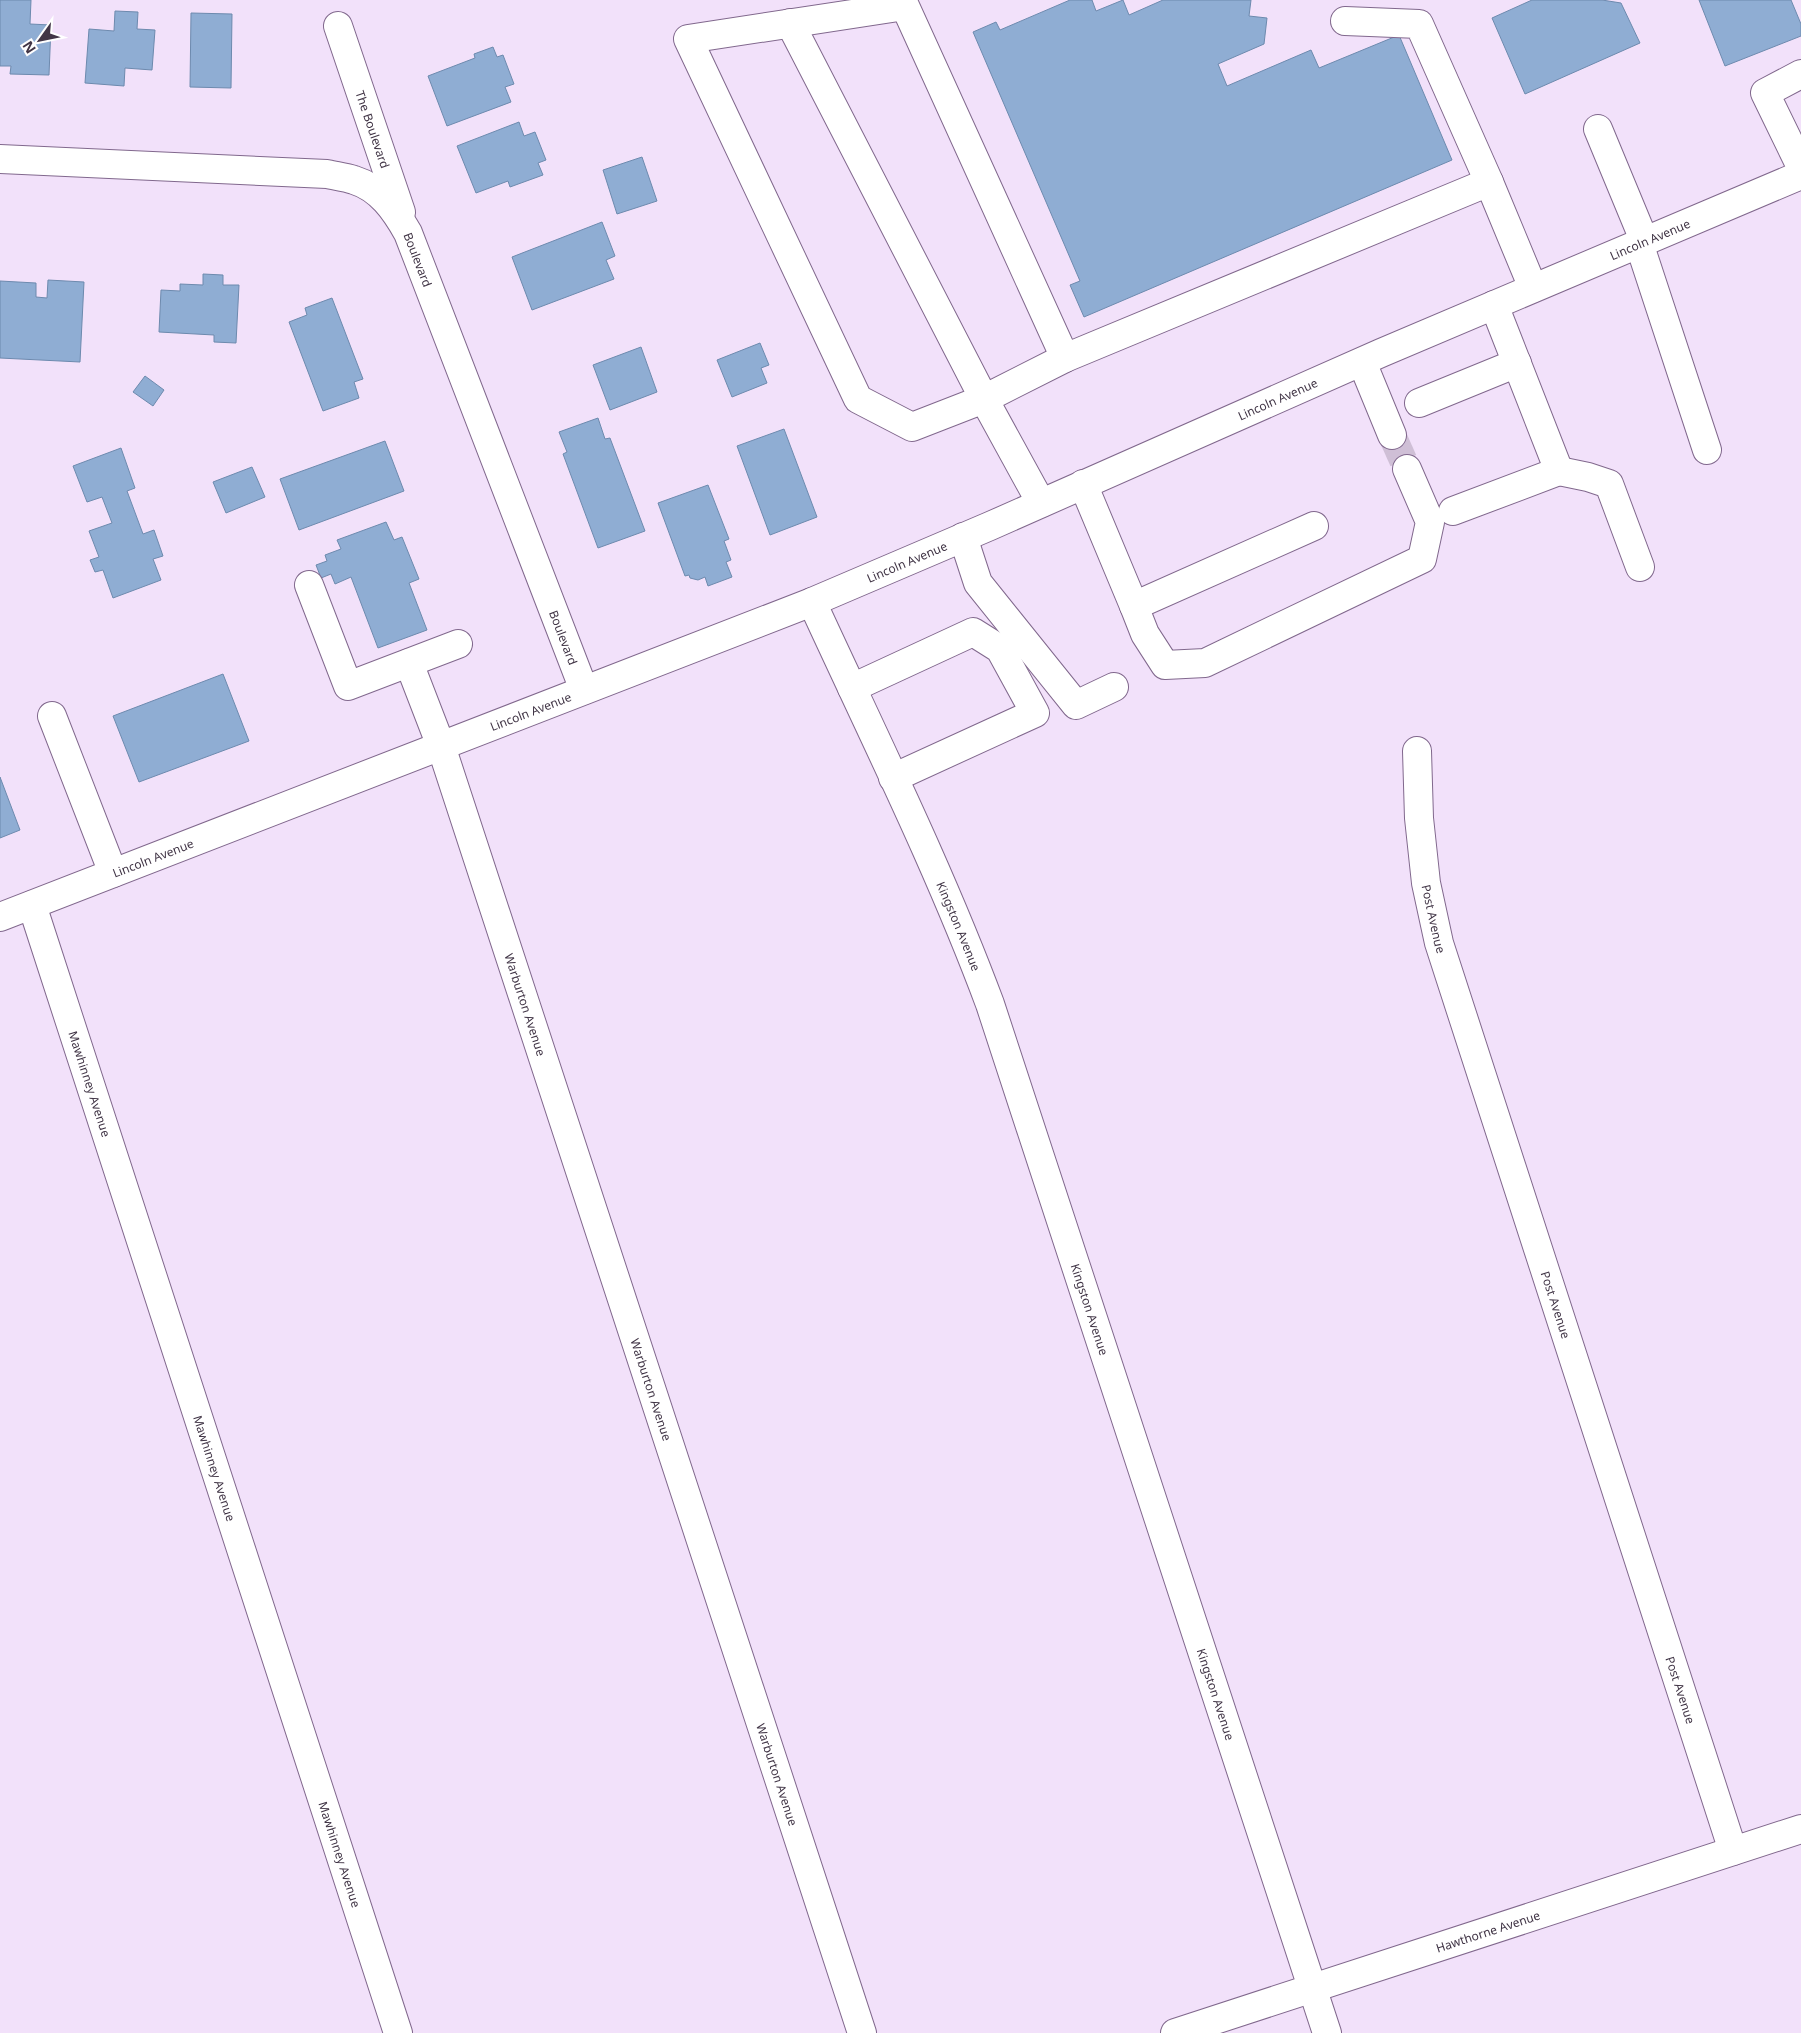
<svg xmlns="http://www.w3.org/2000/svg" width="1801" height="2033" font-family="'Noto Sans',sans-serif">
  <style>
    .building { fill: #8fadd3; stroke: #6d8aae }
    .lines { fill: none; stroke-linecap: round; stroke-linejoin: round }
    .minor-tunnel { stroke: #cfbfd6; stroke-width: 28; stroke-dasharray: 28 14; stroke-linecap: butt }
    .minor-casing { stroke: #81688d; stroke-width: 30 }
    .major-casing { stroke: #81688d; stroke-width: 30 }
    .minor { stroke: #fff; stroke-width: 28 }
    .major { stroke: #fff; stroke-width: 28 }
    .labels { text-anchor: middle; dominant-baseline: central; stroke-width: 4.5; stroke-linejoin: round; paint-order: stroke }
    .street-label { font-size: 12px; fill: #413546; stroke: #fff }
  </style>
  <rect width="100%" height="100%" fill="#f2e1fa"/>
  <path class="building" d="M0 0H31L30 24 51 25 49 75 10 74 11 66H0Z
    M1070 0H1092L1096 11 1123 0 1129 15 1163 0H1251L1249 16 1267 18 1264 44 1218 64 1227 86 1311 50 1319 68 1399 35 1452 160 1084 317 1070 285 1080 281 973 32 996 22 1000 30Z
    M1532 0H1602L1621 3 1640 43 1525 94 1492 18Z
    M1699 0H1791L1801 24V36L1725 66Z
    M115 11 138 12 137 29 155 30 152 70 125 68 124 86 85 83 89 29 114 31Z
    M191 13 232 14 231 88 190 87Z
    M493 47 497 57 503 55 514 84 505 87 511 102 447 126 428 76 475 58 474 54Z
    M519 122 524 136 535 132 546 160 538 163 543 175 510 187 508 181 476 193 457 146Z
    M642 157 657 201 617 214 603 170Z
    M602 222 615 256 606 260 614 279 532 310 512 257Z
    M203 274 223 275V285H239L236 343 214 342V335L159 332 161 290 180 291V284L203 285Z
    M48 280 84 282 80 362 0 358V281L36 283V297L47 298Z
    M332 298 363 379 354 382 359 398 323 411 289 322 307 315 305 308Z
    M760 343 769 365 761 368 767 383 732 397 717 360Z
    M641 347 657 392 610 410 593 365Z
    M145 376 164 390 153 406 133 392Z
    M598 418 605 439 610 438 645 531 598 548 563 454 567 452 559 432Z
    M784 429 817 517 770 535 737 446Z
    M385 441 404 491 299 530 280 479Z
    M121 448 135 488 127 491 143 534 154 530 163 556 153 559 161 580 113 598 103 570 95 572 90 560 99 557 89 531 112 523 102 497 87 502 73 466Z
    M252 467 265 497 226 513 213 482Z
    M708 485 729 539 724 541 731 560 726 562 732 577 708 586 705 577 698 580 690 578 689 575 685 576 658 503Z
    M386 522 394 540 402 537 419 579 409 583 427 630 378 648 351 577 335 584 331 574 321 578 316 565 327 561 325 555 341 549 337 540Z
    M223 674 249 741 139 782 113 716Z
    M0 777 20 830 0 838Z"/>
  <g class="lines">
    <path class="minor-tunnel" d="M1392 435 1407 469"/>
    <defs>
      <g id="minor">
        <path d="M1345 21 1419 24 1489 182"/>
        <path d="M790 23 984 399 1065 358"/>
        <path id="s1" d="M338 26 401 212"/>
        <path d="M1801 74 1765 93 1801 167"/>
        <path d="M1598 129 1644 240"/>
        <path id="s2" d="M0 159 327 174C335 176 345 177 354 180 380 188 395 210 408 233L584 690"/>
        <path d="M1639 243 1707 450"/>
        <path d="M1362 362 1392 435"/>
        <path d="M1419 403 1517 363"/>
        <path d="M1559 471 1588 477 1609 484 1640 567"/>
        <path d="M1083 484 1134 606 1314 526"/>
        <path d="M1041 503 984 399 912 427 858 399 688 39 905 6 1065 358 1489 182 1533 288"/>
        <path d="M1453 511 1559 471 1494 305"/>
        <path d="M963 537 978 583 1076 705 1114 687"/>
        <path d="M309 585 348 686 458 644"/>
        <path id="s3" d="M812 602C873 735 939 867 990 1004L1327 2033"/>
        <path d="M1134 606 1145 634 1165 665 1205 663 1422 559 1430 522 1407 469"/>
        <path id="s4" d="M409 663 441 746 862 2033"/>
        <path d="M852 688 973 632 1000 649 1035 713 893 778"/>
        <path d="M52 716 113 873"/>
        <path id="s5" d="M1417 751 1419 818 1426 883 1439 943 1733 1851"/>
        <path id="s6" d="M32 905 398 2033"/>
        <path id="s7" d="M1175 2033 1801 1829"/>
      </g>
      <g id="major">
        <path id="s8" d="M0 917 812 602 990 526 1381 353 1801 175"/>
      </g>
    </defs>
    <use href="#minor" class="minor-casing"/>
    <use href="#major" class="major-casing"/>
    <use href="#minor" class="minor"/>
    <use href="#major" class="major"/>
  </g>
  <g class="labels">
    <g class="street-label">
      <text stroke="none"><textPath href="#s1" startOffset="109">The Boulevard</textPath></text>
      <text stroke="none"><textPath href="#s8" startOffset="1784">Lincoln Avenue</textPath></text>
      <text stroke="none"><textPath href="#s2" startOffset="461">Boulevard</textPath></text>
      <text stroke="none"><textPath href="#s8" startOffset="1379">Lincoln Avenue</textPath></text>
      <text stroke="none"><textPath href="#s8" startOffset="974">Lincoln Avenue</textPath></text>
      <text stroke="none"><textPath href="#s2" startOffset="866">Boulevard</textPath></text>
      <text stroke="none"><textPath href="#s8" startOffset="569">Lincoln Avenue</textPath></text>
      <text stroke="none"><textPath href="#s8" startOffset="164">Lincoln Avenue</textPath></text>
      <text stroke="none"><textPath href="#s5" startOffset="169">Post Avenue</textPath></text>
      <text stroke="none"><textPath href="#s3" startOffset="356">Kingston Avenue</textPath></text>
      <text stroke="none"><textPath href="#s4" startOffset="361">Warburton Avenue</textPath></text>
      <text stroke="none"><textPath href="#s6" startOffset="188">Mawhinney Avenue</textPath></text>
      <text stroke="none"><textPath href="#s5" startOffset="574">Post Avenue</textPath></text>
      <text stroke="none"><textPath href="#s3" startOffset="761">Kingston Avenue</textPath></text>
      <text stroke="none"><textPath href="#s4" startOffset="766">Warburton Avenue</textPath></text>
      <text stroke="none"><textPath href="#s6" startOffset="592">Mawhinney Avenue</textPath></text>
      <text stroke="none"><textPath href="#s5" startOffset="979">Post Avenue</textPath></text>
      <text stroke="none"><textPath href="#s3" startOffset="1166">Kingston Avenue</textPath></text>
      <text stroke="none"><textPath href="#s4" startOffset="1171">Warburton Avenue</textPath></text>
      <text stroke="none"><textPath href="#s6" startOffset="998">Mawhinney Avenue</textPath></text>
      <text stroke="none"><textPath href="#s7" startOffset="329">Hawthorne Avenue</textPath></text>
    </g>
  </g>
  <g transform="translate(40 40) rotate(237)" stroke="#ffffff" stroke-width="4" paint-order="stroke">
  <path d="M0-4L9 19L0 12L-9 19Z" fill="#413546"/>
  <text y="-8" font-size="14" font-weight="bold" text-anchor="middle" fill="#413546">N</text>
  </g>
</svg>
